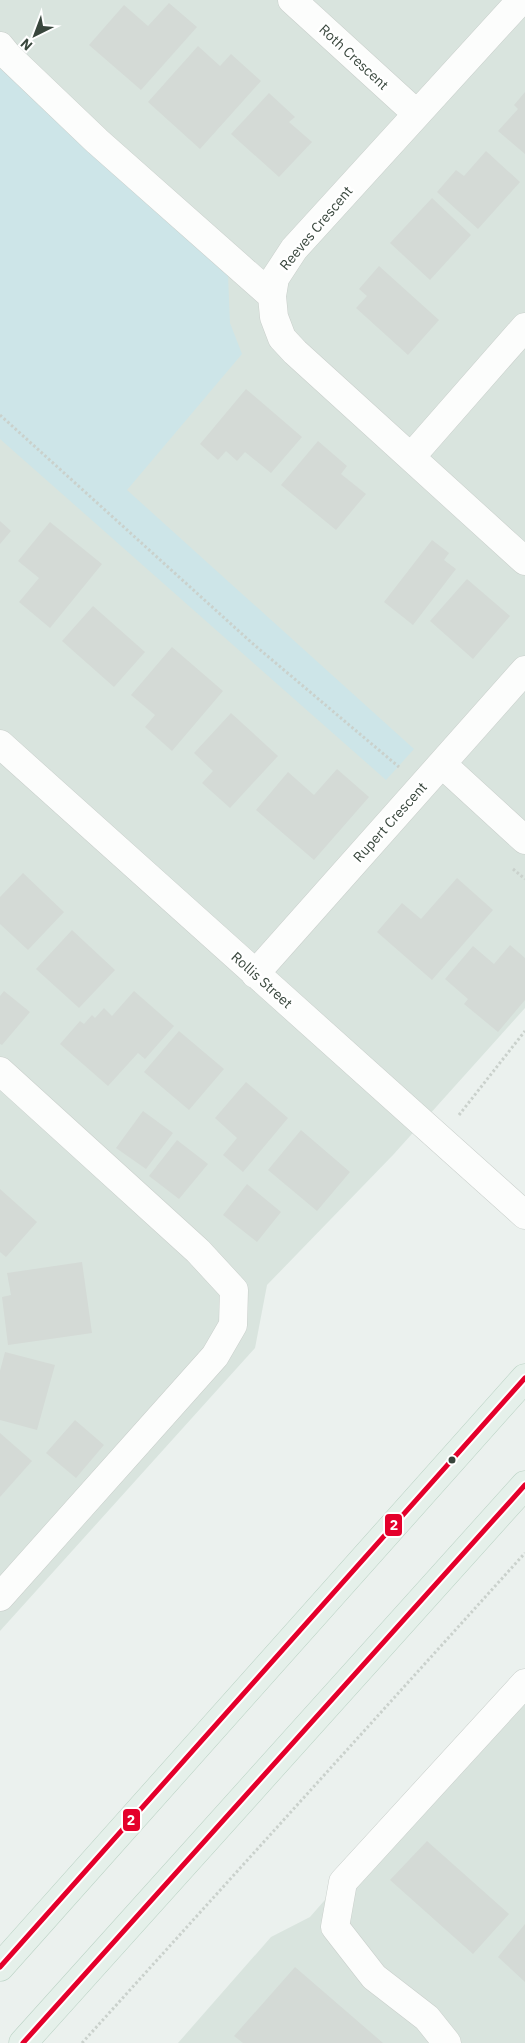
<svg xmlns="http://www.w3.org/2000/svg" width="525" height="2043" font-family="'IBM Plex Sans',sans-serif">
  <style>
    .residential { fill: #d9e4de }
    .green { fill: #cde5e8 }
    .building { fill: #d4dad6 }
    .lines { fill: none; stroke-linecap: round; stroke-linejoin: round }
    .minor-casing { stroke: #c9cfcb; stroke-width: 29 }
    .major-casing { stroke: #bad2c4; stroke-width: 29 }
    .path { stroke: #cad1cc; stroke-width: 3; stroke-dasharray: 2.5 2.5; stroke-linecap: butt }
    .minor { stroke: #fcfdfc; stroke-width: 28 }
    .major { stroke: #e5f0ea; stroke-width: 28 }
    .bus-1-casing { stroke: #fff; stroke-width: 9 }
    .bus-1 { stroke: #e4002b; stroke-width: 5 }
    .bus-dot { fill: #38463c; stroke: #fff; stroke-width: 2 }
    .labels { text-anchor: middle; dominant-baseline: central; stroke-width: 5; stroke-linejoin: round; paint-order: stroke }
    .street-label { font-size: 14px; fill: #38463c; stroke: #fff }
    .line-badge { stroke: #fff; stroke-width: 2 }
    .badge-label { font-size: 14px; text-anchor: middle; font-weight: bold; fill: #fff }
  </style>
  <rect width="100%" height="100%" fill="#ebf1ee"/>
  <path class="residential" d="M0 0H525V1008L393 1155 267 1285 255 1348 0 1631Z
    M525 1671V2043H178L271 1937 310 1917Z"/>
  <path class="green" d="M0 66 228 275 230 323 242 354 127 490 414 749 386 780 0 439Z"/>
  <path class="building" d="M169 3 197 27 141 90 89 45 124 5 148 26Z
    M198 46 220 66 231 54 261 81 200 149 148 102Z
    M525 92V154L498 131 518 109 514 105Z
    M269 93 295 117 289 122 312 142 279 177 231 134Z
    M486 151 520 182 478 229 437 192 456 170 464 176Z
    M432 198 471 235 430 280 390 243Z
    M379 266 439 320 408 355 356 308 367 296 359 289Z
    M246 389 302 437 271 473 245 452 237 461 226 451 218 460 200 444Z
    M318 441 347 466 341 474 366 494 336 530 281 485Z
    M0 521 11 531 0 544Z
    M50 522 102 564 50 628 19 602 39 578 18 561Z
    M432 540 449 553 444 560 456 569 413 625 384 602Z
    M467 579 510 616 473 659 430 621Z
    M93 606 145 652 114 687 62 641Z
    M172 647 223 691 172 751 145 727 155 715 131 695Z
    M231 713 278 756 230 808 202 783 213 771 194 753Z
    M337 769 369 797 314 860 256 810 288 772 314 795Z
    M23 873 64 912 28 950 0 924V897Z
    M457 878 493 910 432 980 377 932 402 903 421 919Z
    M72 930 115 970 79 1008 36 969Z
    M510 945 525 958V1000L498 1032 464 1004 468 999 445 979 473 946 494 964Z
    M4 991 30 1012 2 1045 0 1044V996Z
    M134 991 174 1026 145 1059 138 1053 108 1086 60 1044 80 1021 84 1024 92 1015 95 1018 104 1008 112 1016Z
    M179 1031 224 1069 189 1110 144 1072Z
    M246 1082 288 1118 243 1172 223 1155 237 1138 215 1118Z
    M143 1111 173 1133 146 1169 116 1148Z
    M301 1130 350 1172 317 1211 268 1170Z
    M177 1140 208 1164 179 1199 149 1176Z
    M247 1184 281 1212 257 1242 223 1215Z
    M0 1189 37 1222 6 1257 0 1252Z
    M82 1262 92 1333 8 1345 2 1297 11 1295 7 1273Z
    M5 1352 55 1365 37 1430 0 1420V1371Z
    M75 1420 104 1445 76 1478 46 1453Z
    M0 1433 32 1461 0 1497Z
    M427 1841 509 1914 473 1954 390 1880Z
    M525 1924V1982L498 1957Z
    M295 1967 383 2043H243L234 2036Z"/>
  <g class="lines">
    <defs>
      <path id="minor" d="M292 0 417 114
        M521 0 294 249 275 278 272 296 274 317 282 338 295 352 525 561
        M0 46 9 57 97 141 272 296
        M411 457 525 327
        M0 744 525 1215
        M442 764 525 840
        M255 974 525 670
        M0 1071 198 1251 234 1290 233 1325 215 1356 0 1597
        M447 2043 427 2018 374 1977 335 1927 343 1882 525 1683"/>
      <path id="major" d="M0 1967 525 1378
        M23 2043 525 1485"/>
    </defs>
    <use href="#minor" class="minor-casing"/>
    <use href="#major" class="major-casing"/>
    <path class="path" d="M0 415 252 643 399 767
      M513 869 525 879
      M459 1115 525 1031
      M82 2043 525 1553"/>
    <use href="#minor" class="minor"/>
    <use href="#major" class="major"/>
    <defs>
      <path id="bus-1" d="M0 1967 525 1378
        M23 2043 525 1485"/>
    </defs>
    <use href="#bus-1" class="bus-1-casing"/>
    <use href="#bus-1" class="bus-1"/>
  </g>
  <circle class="bus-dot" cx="452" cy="1460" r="4.5"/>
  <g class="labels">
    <g class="street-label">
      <text transform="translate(354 57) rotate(43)">Roth Crescent</text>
      <text transform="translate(316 228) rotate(-50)">Reeves Crescent</text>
      <text transform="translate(390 822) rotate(-48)">Rupert Crescent</text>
      <text transform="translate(262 980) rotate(42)">Rollis Street</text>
    </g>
  </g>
  <g class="line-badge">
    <rect x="384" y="1513" width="19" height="24" rx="5" fill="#e4002b"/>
    <rect x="122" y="1808" width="19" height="24" rx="5" fill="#e4002b"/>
  </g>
  <g class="badge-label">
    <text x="394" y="1530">2</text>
    <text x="131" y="1825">2</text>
  </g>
  <g transform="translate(35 35) rotate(222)" stroke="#ffffff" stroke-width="4" paint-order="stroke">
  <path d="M0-4L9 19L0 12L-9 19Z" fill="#38463c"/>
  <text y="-8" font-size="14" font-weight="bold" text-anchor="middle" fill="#38463c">N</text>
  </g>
</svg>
